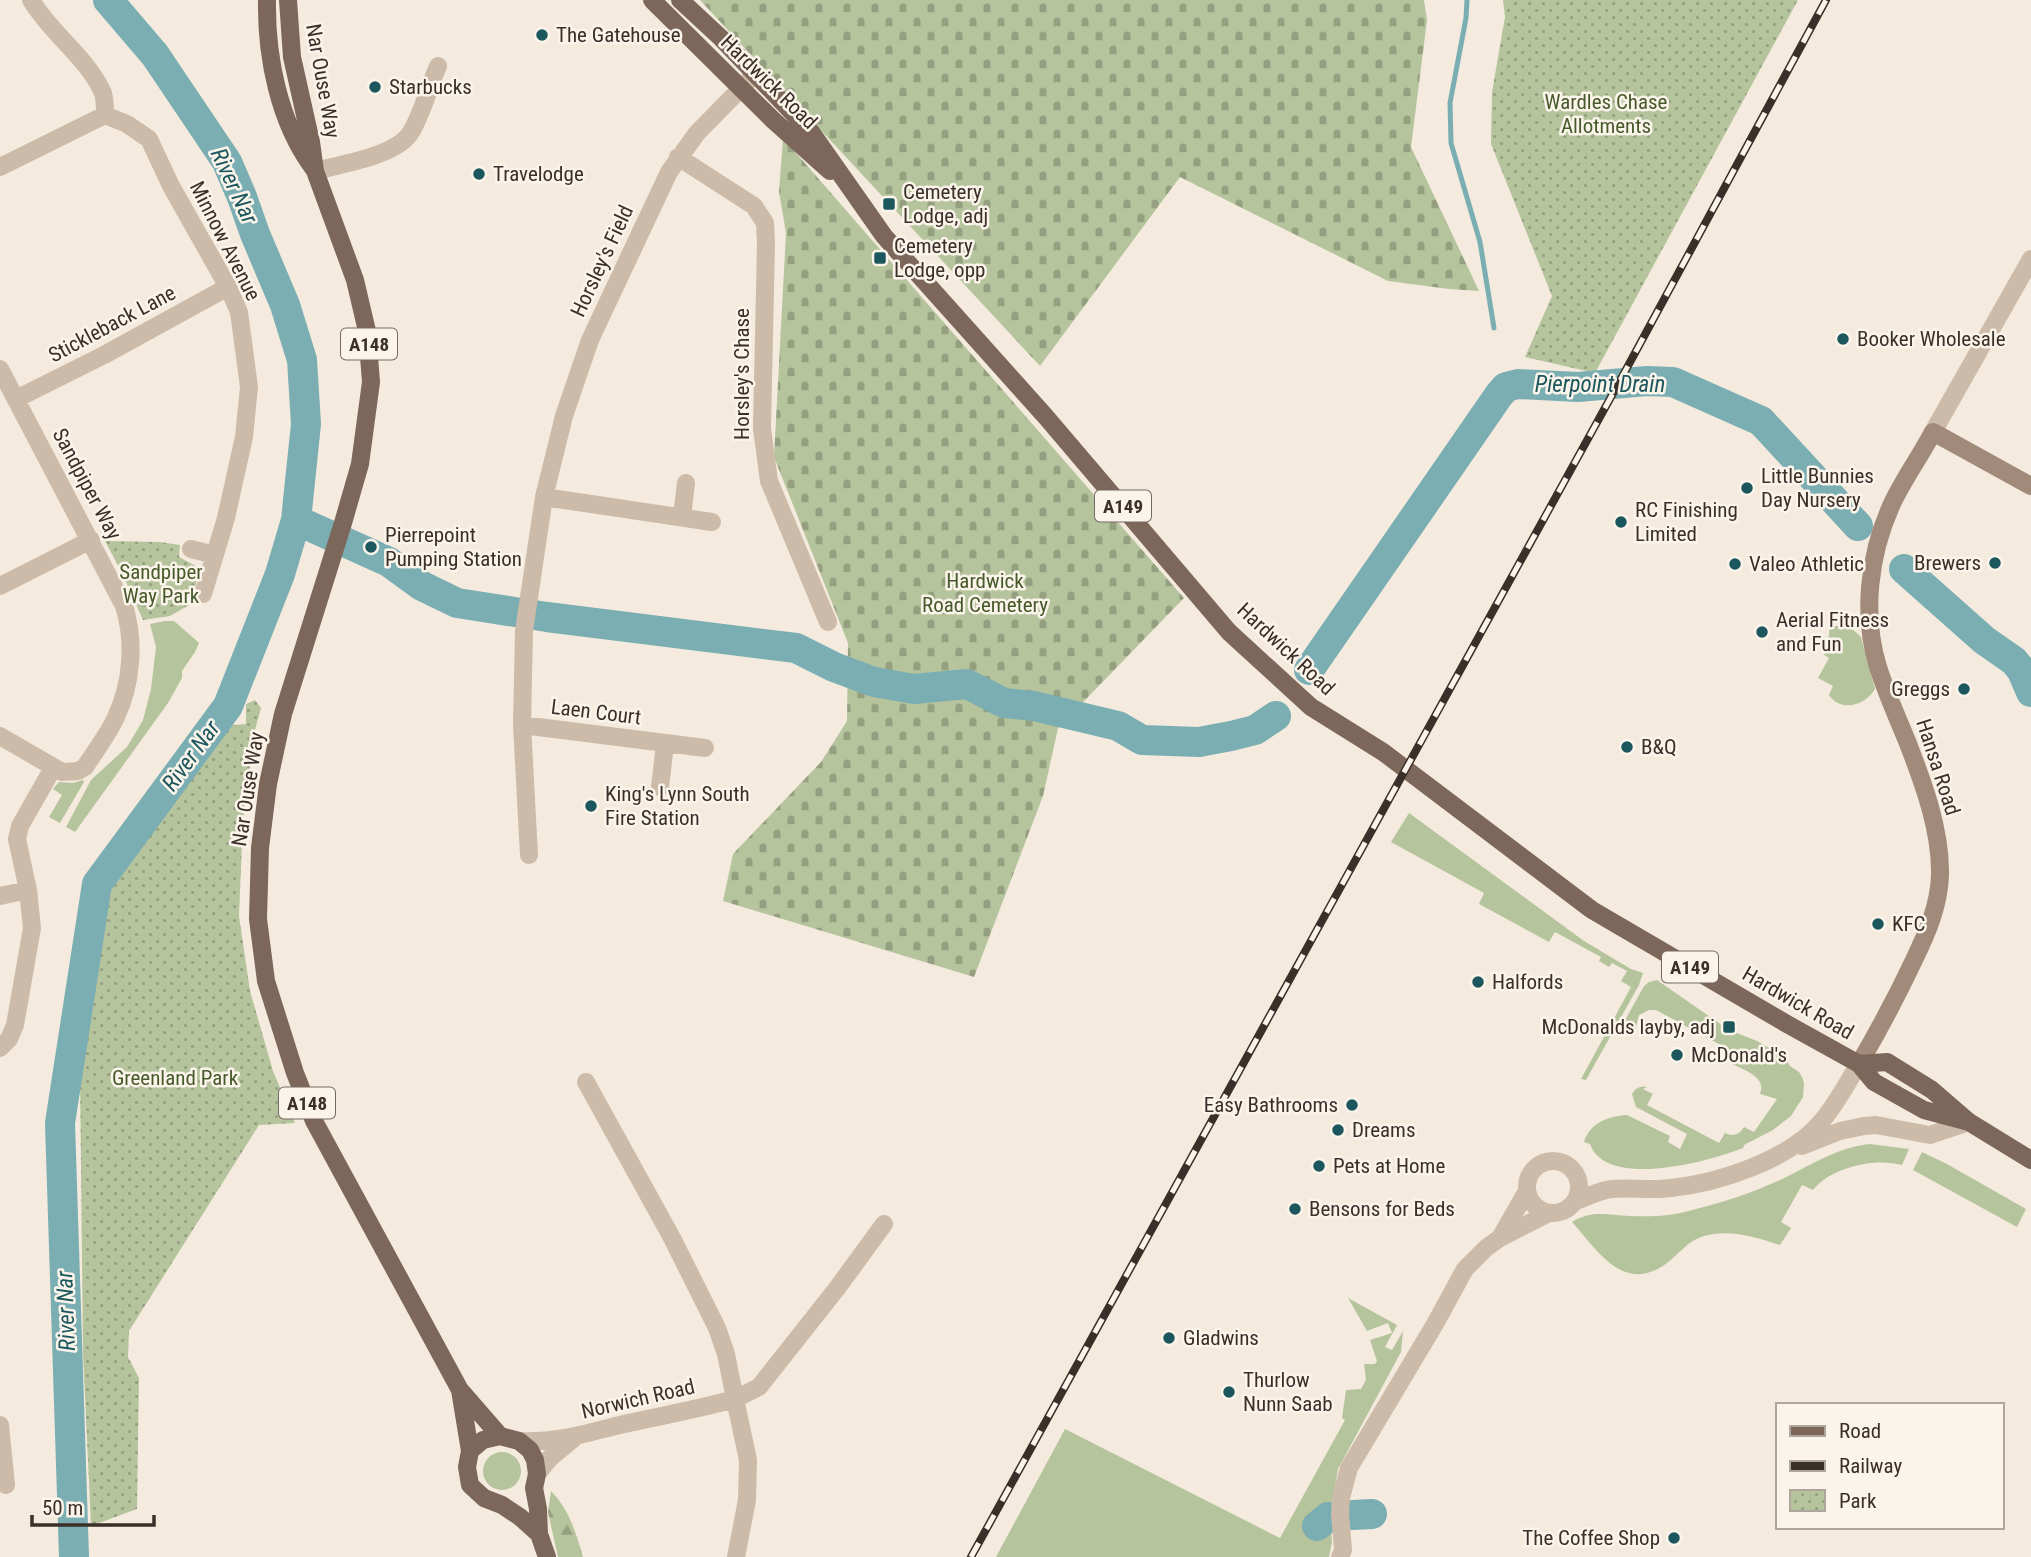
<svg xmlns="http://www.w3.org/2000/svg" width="2031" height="1557" font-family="'Roboto Condensed',sans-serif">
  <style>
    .grass { fill: #b6c49d }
    .forest { fill: url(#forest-firs) }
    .cemetery { fill: url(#cemetery-stones) }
    .park { fill: url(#park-dots) }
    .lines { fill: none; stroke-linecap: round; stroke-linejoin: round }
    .stream { stroke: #7baeb3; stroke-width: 5 }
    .river { stroke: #7baeb3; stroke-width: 30 }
    .street { stroke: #cdbba9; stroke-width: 18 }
    .secondary { stroke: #a18a7a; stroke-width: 18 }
    .primary { stroke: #7d675a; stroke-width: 18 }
    .rail-casing { stroke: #3a2f29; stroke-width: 8 }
    .rail { stroke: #fbf4eb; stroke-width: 5; stroke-dasharray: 16; stroke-linecap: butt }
    .poi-dot { fill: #1c575e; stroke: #fbf4eb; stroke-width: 2.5 }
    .labels { text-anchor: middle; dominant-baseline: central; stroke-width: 5; stroke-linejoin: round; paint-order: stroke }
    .shield { fill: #fbf4eb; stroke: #746a63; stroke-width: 2 }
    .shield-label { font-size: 19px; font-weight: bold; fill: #3a2f29 }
    .poi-label { font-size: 21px; fill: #3a2f29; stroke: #fbf4eb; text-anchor: start }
    .street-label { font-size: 21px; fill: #3a2f29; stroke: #fbf4eb }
    .park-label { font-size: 21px; fill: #475a2b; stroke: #fbf4eb }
    .water-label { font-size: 23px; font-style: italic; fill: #1c575e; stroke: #fbf4eb }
  </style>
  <defs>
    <pattern id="forest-firs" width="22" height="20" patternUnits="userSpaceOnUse" patternTransform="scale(1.75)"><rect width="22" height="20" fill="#b6c49d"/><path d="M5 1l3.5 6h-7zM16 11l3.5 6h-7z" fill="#95a080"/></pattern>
    <pattern id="cemetery-stones" width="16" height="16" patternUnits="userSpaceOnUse" patternTransform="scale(1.75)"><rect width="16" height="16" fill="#b6c49d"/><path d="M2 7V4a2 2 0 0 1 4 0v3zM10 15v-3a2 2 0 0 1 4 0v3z" fill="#95a080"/></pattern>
    <pattern id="park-dots" width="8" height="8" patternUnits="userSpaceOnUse" patternTransform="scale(1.75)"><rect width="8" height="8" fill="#b6c49d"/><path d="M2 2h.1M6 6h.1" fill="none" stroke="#95a080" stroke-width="1.8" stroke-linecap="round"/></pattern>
  </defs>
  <rect width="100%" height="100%" fill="#f4ebde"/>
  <path class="grass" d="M165 621H174L197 641 199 643 195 652 182 671V678L168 703 75 832 66 827 91 780 127 747 143 720 151 689 156 647 150 624Z
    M1830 626H1849L1861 637 1875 689C1866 705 1841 713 1829 695L1833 686 1818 678 1829 658 1824 655 1827 650Z
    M83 780 84 782 60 823 49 817 62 795 53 789 59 782 73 783Z
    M1409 813 1584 941 1631 969 1643 973 1639 985 1586 1080 1581 1079 1631 987 1621 981 1627 971 1612 963 1609 967 1599 961 1601 957 1555 932 1549 942 1479 904 1484 893 1391 842Z
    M1657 980 1729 1030 1757 1041 1785 1057 1790 1066 1799 1072 1802 1077 1804 1083 1803 1097 1791 1116 1773 1130 1744 1145 1743 1148C1711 1161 1606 1190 1590 1144L1584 1142C1590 1123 1608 1116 1627 1115L1670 1136 1668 1142 1680 1149 1687 1134 1636 1107 1632 1094C1635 1088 1641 1085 1647 1087L1643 1089 1653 1094 1647 1105 1719 1143 1725 1133C1733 1137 1739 1135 1744 1127L1754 1132 1777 1099 1760 1094C1767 1076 1743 1070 1730 1063L1728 1049 1656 1010H1649L1639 1015 1634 1035 1624 1027V1022L1644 986 1649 982Z
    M1870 1144 1909 1149 1902 1165C1874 1157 1830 1168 1813 1190L1802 1185 1781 1222 1791 1228 1780 1245C1755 1237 1727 1228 1701 1237 1687 1242 1678 1255 1667 1263 1624 1295 1598 1251 1572 1222 1592 1210 1607 1215 1630 1216 1649 1217 1670 1216 1689 1211 1715 1204 1741 1197 1766 1186 1802 1172 1831 1148 1870 1144Z
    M1922 1152 1947 1164 2026 1209 2017 1227 1913 1170Z
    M1348 1298 1397 1325 1385 1347 1392 1350 1403 1331 1401 1352 1338 1469 1330 1516 1332 1542 1329 1557H996L1065 1429 1280 1538 1345 1420 1342 1418 1346 1390 1361 1389 1366 1380 1364 1364H1375L1377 1361 1370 1340 1392 1333 1388 1323 1367 1331Z
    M483 1471a19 19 0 1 1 38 0a19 19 0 1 1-38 0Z"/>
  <path class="forest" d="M551 1491C569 1509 576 1533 583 1557H558L548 1512Z"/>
  <path class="cemetery" d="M700 0H1424L1427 20 1411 147 1479 291 1449 289 1388 281 1180 177 1040 366Z
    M783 138 1184 598 1058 728 1043 796 974 977 723 901 733 854 821 762 847 721 848 643 774 457 786 233 779 192Z"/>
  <path class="park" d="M1503 0H1798L1595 373 1525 357 1552 296 1491 144 1492 92 1505 17Z
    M105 541 160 542 180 545 179 557 196 566 199 572 191 604 170 616 143 620 123 575Z
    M255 700 261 708 255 730 243 819 239 916 250 991 273 1071 295 1123 259 1125 129 1331 128 1357 139 1378 137 1509 91 1526 83 1353 80 1073 106 903 118 872 223 726 246 724V704Z"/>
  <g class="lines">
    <path class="stream" d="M1467 0 1466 18 1450 103 1451 143 1480 242 1494 328"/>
    <path class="river" d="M296 520 389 562 422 586 457 603 547 617 796 648 834 667 874 682 914 689 967 684 1004 703 1034 706 1118 726 1142 740 1199 742 1231 736 1255 730 1276 716
      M1904 569 1984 640 2014 661 2022 671 2031 692
      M1309 670 1499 395 1506 387 1518 384 1578 387 1647 381 1673 382 1761 421 1858 526
      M1353 1515 1372 1514
      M1317 1526 1328 1517
      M74 1557 60 1123 97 884 228 706 280 574 296 520 306 424 302 360 285 305 255 234 242 197 227 162 155 55 108 0"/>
    <path class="street" d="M31 0C51 34 87 57 103 93 105 100 105 108 105 115L127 124 149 139 171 186 228 287 239 312 249 387 244 437 226 518 203 594
      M678 157 754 206 765 223 766 243 762 428 769 481 828 622
      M0 167 105 115
      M315 171C341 164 397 156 411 132 421 116 430 85 438 66
      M0 369 124 606C135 641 132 683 116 717 108 735 95 751 85 767L78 771 62 772 0 736
      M16 399 104 355 228 287
      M1933 432 2031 259
      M544 497 712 522
      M682 517 686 483
      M191 549 215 555
      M0 586 91 540
      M522 725 705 748
      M660 787 665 744
      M529 855 522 725 524 631 544 497 564 416 590 340 669 172 697 133 755 74
      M0 896 28 890
      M0 1048 9 1039 15 1025 32 928 28 890 17 839 20 826 53 768
      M1802 1146 1840 1131 1864 1126 1876 1125 1930 1135 1969 1122
      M1527 1187a26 26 0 1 1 52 0a26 26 0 1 1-52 0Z
      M1576 1201C1587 1197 1600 1190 1612 1189 1631 1187 1651 1191 1671 1188 1719 1183 1789 1160 1821 1122 1836 1105 1847 1083 1859 1064
      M1500 1238 1527 1191
      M0 1425 6 1485
      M519 1441C559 1443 586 1433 624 1424 661 1416 698 1409 735 1399L726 1354 717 1328 672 1238 586 1082
      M537 1474 550 1458 574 1438
      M736 1557 747 1500 748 1460 735 1399 759 1387 838 1287 884 1224
      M1340 1557 1343 1550 1340 1513 1341 1498 1349 1468 1435 1324 1465 1269 1486 1248 1500 1238 1549 1213"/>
    <path class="secondary" d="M1859 1064C1879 1030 1897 996 1914 960 1927 933 1939 906 1940 875 1941 830 1923 782 1907 741 1897 717 1886 692 1878 667 1862 615 1869 555 1891 506 1902 481 1920 457 1933 432L2031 486"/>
    <path class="primary" d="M267 0C266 57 279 122 313 168
      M288 0 292 57 311 142 315 171 355 280 367 331 371 382 360 464 343 523 283 714 268 784 260 848 258 919 266 981 295 1073 314 1121 460 1390 500 1436
      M652 0 773 120 830 171
      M680 0 721 38 811 132 884 236 1046 417 1229 632 1311 707 1383 752 1592 910 1787 1024 1859 1064 1874 1082 1924 1110 1969 1122
      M1859 1064 1887 1062 1932 1090 1969 1122 2031 1160
      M460 1390 470 1451 467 1467 470 1485 484 1498 502 1505 520 1517 539 1534
      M470 1451 483 1440 500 1436 519 1441 530 1450 535 1460 537 1474 534 1488 538 1509 539 1534 547 1557"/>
    <defs>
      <path id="rail" d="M971 1557 1622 377 1826 0"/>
    </defs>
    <use href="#rail" class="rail-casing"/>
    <use href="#rail" class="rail"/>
  </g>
  <g class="poi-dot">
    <circle cx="542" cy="35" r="7"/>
    <circle cx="375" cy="87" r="7"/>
    <circle cx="479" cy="174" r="7"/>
    <rect x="882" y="197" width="14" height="14" rx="3.5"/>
    <rect x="873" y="251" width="14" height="14" rx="3.5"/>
    <circle cx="1843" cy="339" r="7"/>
    <circle cx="1747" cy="488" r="7"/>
    <circle cx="1621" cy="522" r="7"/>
    <circle cx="371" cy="547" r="7"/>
    <circle cx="1995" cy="563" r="7"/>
    <circle cx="1735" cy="564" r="7"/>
    <circle cx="1762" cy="632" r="7"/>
    <circle cx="1964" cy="689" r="7"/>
    <circle cx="1627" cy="747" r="7"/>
    <circle cx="591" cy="806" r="7"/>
    <circle cx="1878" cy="924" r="7"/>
    <circle cx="1478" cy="982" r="7"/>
    <rect x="1722" y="1020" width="14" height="14" rx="3.5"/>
    <circle cx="1677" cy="1055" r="7"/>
    <circle cx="1352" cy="1105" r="7"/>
    <circle cx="1338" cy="1130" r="7"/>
    <circle cx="1319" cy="1166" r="7"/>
    <circle cx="1295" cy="1209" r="7"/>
    <circle cx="1169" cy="1338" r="7"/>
    <circle cx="1229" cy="1392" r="7"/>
    <circle cx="1674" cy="1538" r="7"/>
  </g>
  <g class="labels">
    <g class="shield">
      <rect x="341" y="328.5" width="56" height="31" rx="5"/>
      <rect x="1095" y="490.5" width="56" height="31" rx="5"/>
      <rect x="1662" y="951.5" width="56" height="31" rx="5"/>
      <rect x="279" y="1087.5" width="56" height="31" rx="5"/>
    </g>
    <g class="shield-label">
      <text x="369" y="344">A148</text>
      <text x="1123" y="506">A149</text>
      <text x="1690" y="967">A149</text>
      <text x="307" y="1103">A148</text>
    </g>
    <g class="poi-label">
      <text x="556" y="35">The Gatehouse</text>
      <text x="389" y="87">Starbucks</text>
      <text x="493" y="174">Travelodge</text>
      <text x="903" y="192">Cemetery<tspan x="903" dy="24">Lodge, adj</tspan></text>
      <text x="894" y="246">Cemetery<tspan x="894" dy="24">Lodge, opp</tspan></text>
      <text x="1857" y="339">Booker Wholesale</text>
      <text x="1761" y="476">Little Bunnies<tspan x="1761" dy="24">Day Nursery</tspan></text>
      <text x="1635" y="510">RC Finishing<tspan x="1635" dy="24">Limited</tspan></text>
      <text x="385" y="535">Pierrepoint<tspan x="385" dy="24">Pumping Station</tspan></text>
      <text x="1981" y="563" text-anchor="end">Brewers</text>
      <text x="1749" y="564">Valeo Athletic</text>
      <text x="1776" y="620">Aerial Fitness<tspan x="1776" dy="24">and Fun</tspan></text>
      <text x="1950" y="689" text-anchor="end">Greggs</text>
      <text x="1641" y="747">B&amp;Q</text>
      <text x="605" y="794">King's Lynn South<tspan x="605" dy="24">Fire Station</tspan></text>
      <text x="1892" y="924">KFC</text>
      <text x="1492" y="982">Halfords</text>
      <text x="1715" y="1027" text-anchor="end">McDonalds layby, adj</text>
      <text x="1691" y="1055">McDonald's</text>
      <text x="1338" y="1105" text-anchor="end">Easy Bathrooms</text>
      <text x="1352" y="1130">Dreams</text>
      <text x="1333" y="1166">Pets at Home</text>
      <text x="1309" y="1209">Bensons for Beds</text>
      <text x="1183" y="1338">Gladwins</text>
      <text x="1243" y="1380">Thurlow<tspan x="1243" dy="24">Nunn Saab</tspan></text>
      <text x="1660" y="1538" text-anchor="end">The Coffee Shop</text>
    </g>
    <g class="street-label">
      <text transform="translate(323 81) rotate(80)">Nar Ouse Way</text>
      <text transform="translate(769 82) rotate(44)">Hardwick Road</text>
      <text transform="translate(225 241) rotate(63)">Minnow Avenue</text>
      <text transform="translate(602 261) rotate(-65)">Horsley's Field</text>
      <text transform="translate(112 324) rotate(-28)">Stickleback Lane</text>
      <text transform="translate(742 374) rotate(-90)">Horsley's Chase</text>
      <text transform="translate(87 484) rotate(62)">Sandpiper Way</text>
      <text transform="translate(1286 649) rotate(43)">Hardwick Road</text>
      <text transform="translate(596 712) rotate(7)">Laen Court</text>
      <text transform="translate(1938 767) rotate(72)">Hansa Road</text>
      <text transform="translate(248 789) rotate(-81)">Nar Ouse Way</text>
      <text transform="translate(1798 1003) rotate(30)">Hardwick Road</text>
      <text transform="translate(638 1399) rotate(-13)">Norwich Road</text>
    </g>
    <g class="park-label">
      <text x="1606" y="102">Wardles Chase<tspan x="1606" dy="24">Allotments</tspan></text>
      <text x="161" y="572">Sandpiper<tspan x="161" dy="24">Way Park</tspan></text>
      <text x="985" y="581">Hardwick<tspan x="985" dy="24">Road Cemetery</tspan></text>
      <text x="175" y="1078">Greenland Park</text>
    </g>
    <g class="water-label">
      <text transform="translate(234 186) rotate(65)">River Nar</text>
      <text x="1600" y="384">Pierpoint Drain</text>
      <text transform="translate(191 756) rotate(-54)">River Nar</text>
      <text transform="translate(66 1311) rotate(-92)">River Nar</text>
    </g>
  </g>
  <rect x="1776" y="1403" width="228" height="126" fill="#fbf4eb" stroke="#aea59d" stroke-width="2"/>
  <rect x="1790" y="1426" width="35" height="10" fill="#7d675a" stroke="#aea59d" stroke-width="2"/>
  <text x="1839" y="1438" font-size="21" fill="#3a2f29">Road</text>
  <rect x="1790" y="1461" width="35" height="10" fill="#3a2f29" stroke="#aea59d" stroke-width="2"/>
  <text x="1839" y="1473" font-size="21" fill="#3a2f29">Railway</text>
  <rect x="1790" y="1490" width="35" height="21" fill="url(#park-dots)" stroke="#aea59d" stroke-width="2"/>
  <text x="1839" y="1508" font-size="21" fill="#3a2f29">Park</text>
  <path d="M32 1515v10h122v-10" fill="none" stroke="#3a2f29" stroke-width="3.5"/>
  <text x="42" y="1515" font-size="21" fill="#3a2f29" stroke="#fbf4eb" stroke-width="5" paint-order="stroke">50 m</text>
</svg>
